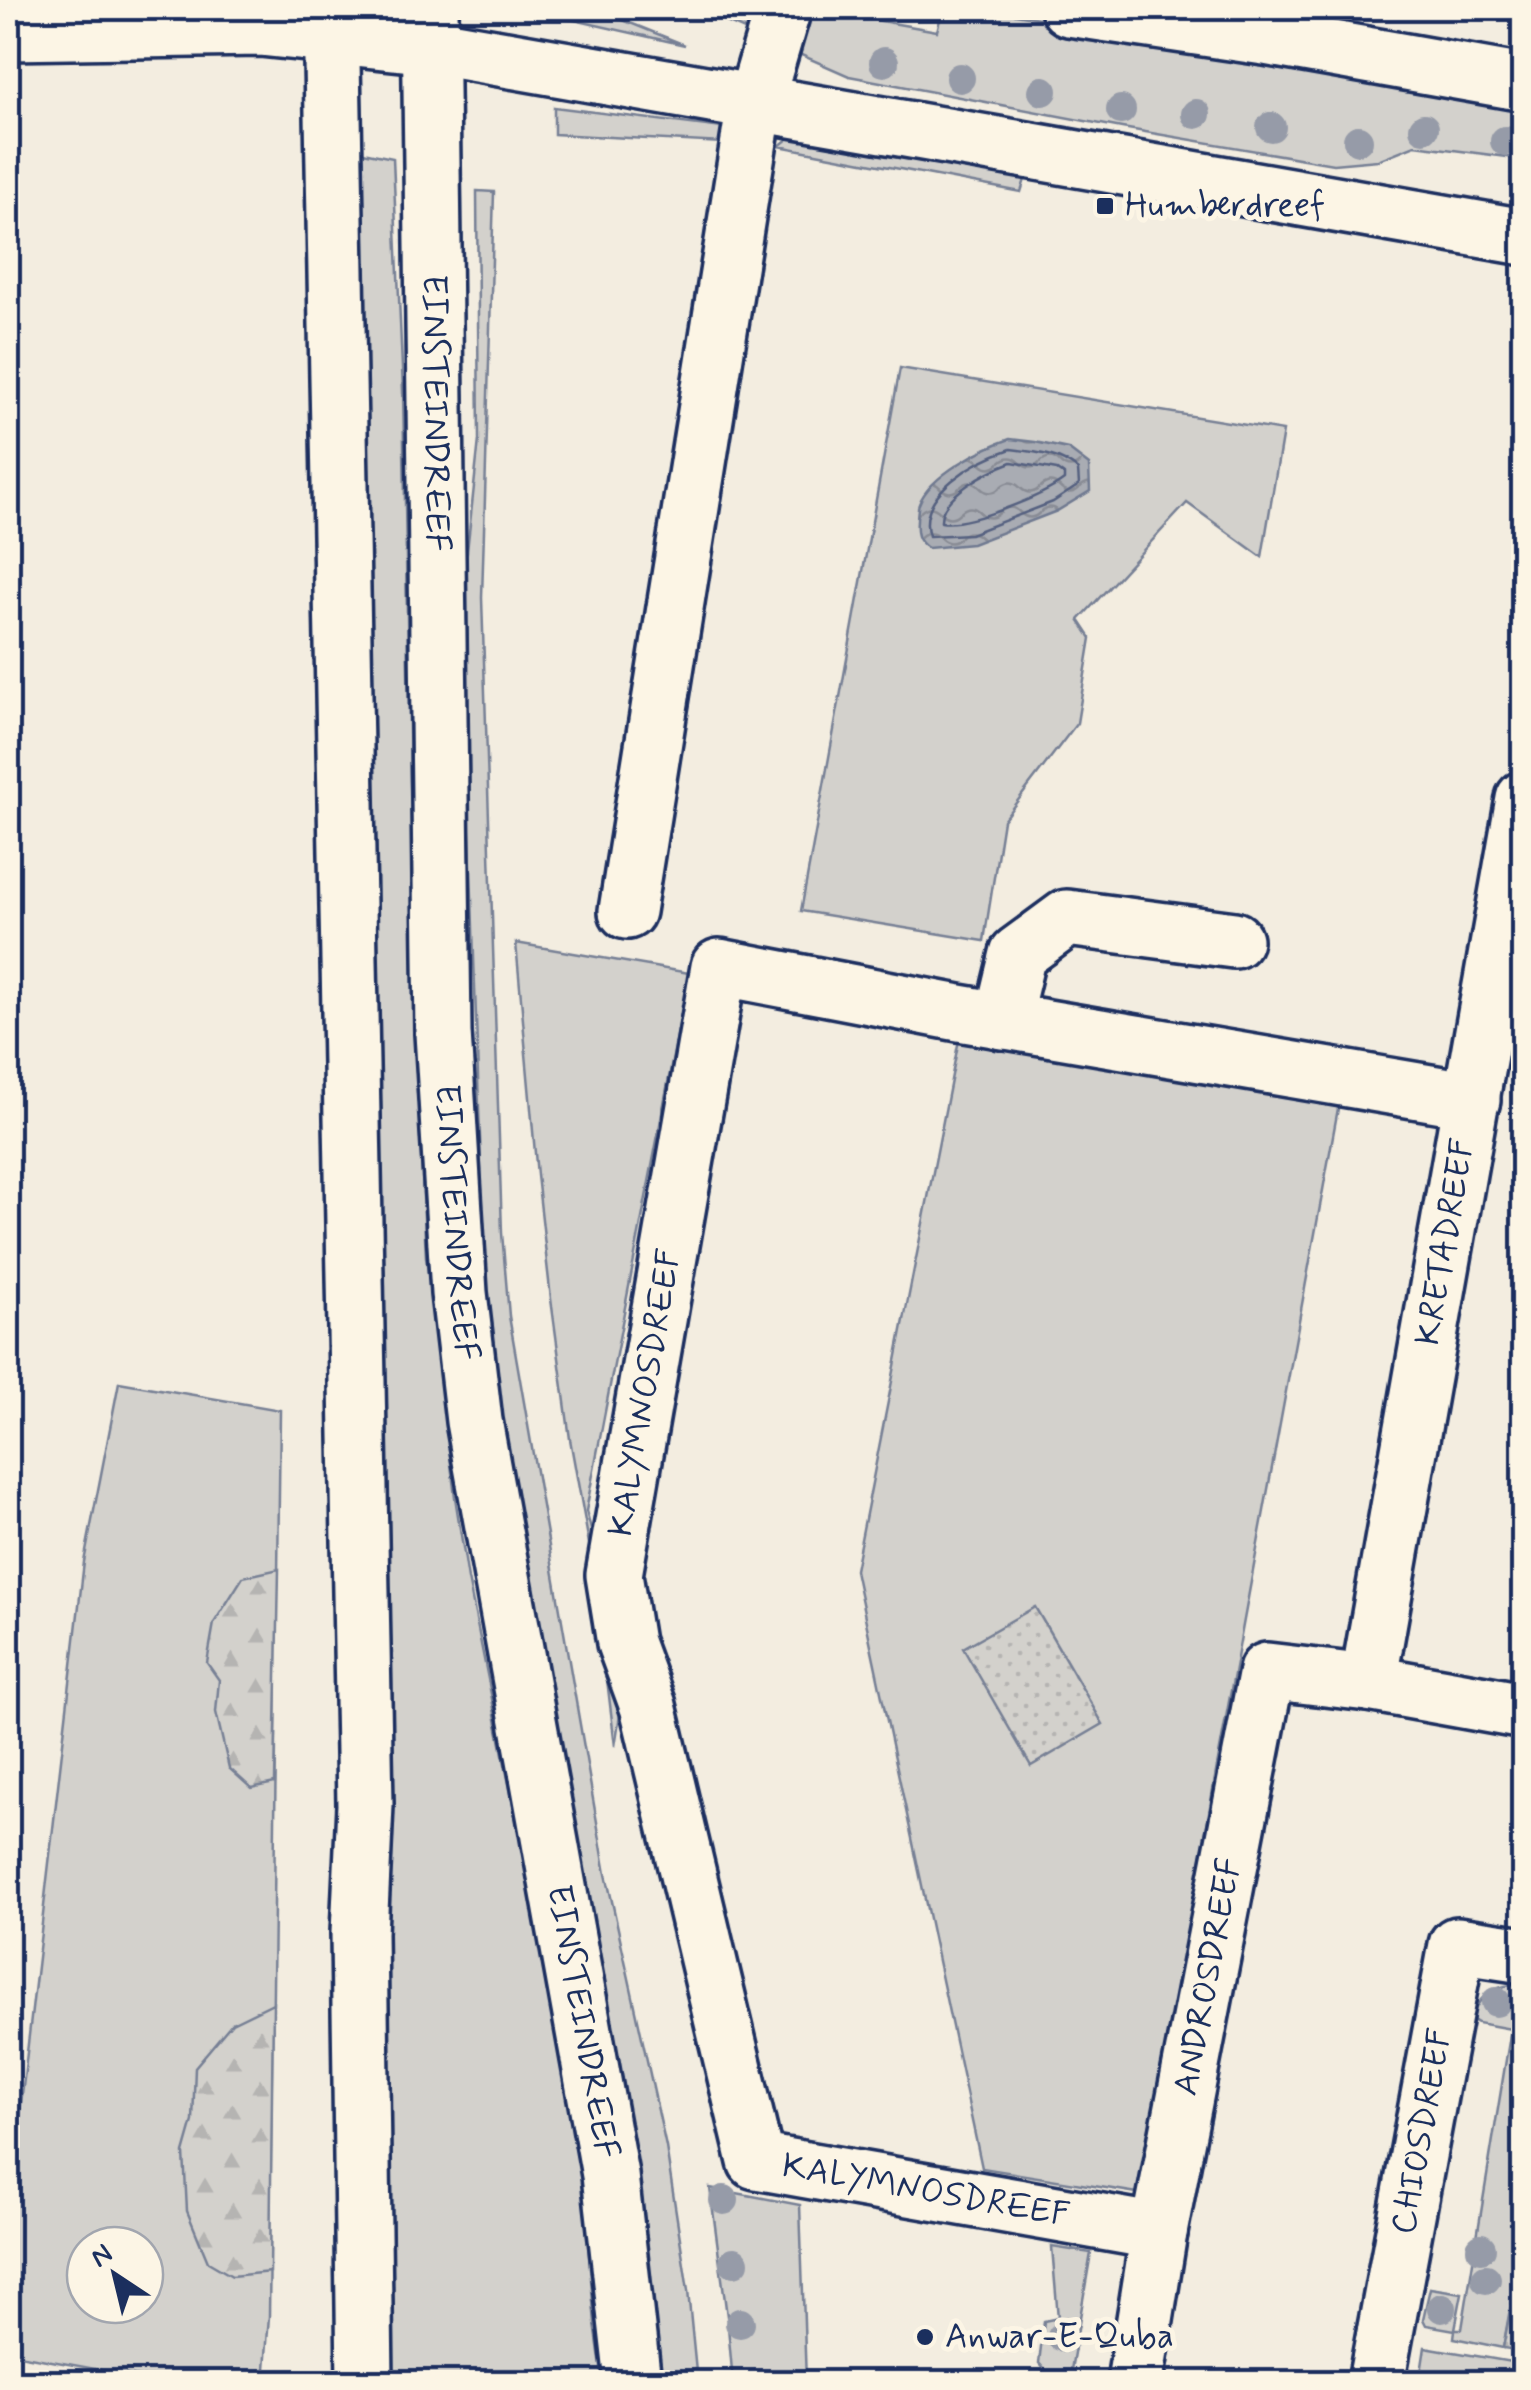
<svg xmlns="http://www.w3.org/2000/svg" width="1531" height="2390" font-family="Mynerve,sans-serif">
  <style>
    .grass { fill: #d3d1cc; stroke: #778095; stroke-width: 2.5; fill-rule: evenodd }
    .forest { fill: url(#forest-firs); stroke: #778095; stroke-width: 2.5 }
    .park { fill: url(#park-dots); stroke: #778095; stroke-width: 2.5 }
    .water { fill: url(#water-waves); stroke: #707a91; stroke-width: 2.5 }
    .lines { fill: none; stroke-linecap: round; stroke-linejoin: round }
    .shore { stroke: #546180; stroke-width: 2.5 }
    .minor-casing { stroke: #1b2f5e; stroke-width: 62 }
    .major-casing { stroke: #1b2f5e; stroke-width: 62 }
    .minor { stroke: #fcf5e5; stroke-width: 55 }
    .major { stroke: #fcf5e5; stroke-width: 55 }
    .tree { fill: #969ba8 }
    .poi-dot { fill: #1b2f5e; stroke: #fcf5e5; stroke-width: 4 }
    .labels { text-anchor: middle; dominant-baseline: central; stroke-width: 10; stroke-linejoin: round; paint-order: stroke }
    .poi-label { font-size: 35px; fill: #1b2f5e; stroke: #fcf5e5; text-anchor: start }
    .street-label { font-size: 35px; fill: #1b2f5e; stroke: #fcf5e5 }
  </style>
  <defs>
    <pattern id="forest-firs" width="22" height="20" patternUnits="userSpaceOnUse" patternTransform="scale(2.5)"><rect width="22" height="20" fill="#d3d1cc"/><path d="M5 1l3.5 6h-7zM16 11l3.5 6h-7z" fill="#b5b4b2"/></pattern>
    <pattern id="park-dots" width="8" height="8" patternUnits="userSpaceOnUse" patternTransform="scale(2.5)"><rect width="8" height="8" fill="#d3d1cc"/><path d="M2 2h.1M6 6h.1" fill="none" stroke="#b5b4b2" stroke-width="1.8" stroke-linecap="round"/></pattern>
    <pattern id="water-waves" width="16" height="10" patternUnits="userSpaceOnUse" patternTransform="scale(2.5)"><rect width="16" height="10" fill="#a9acb3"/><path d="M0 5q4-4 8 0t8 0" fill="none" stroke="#898c95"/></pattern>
  </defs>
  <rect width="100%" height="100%" fill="#f3ede0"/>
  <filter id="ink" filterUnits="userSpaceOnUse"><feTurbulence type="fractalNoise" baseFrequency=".01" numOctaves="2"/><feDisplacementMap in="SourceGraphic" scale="20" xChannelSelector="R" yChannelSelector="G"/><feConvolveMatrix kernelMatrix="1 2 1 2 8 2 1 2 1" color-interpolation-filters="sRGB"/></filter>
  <g filter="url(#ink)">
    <path class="grass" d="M554 8H593L685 45 556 16Z
      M688 8H808L937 31 943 8H980L1523 100V159L1415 145 1378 160 1333 164 1122 128 849 76 713 16Z
      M554 107 723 128V143L554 134Z
      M793 135 1026 176 1021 192 779 146Z
      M358 151 393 158 403 391 410 781 419 1113 426 1257 455 1497 468 1579 564 2059 584 2201 595 2323 603 2382H394Z
      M477 191 494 192 482 598 502 1233 509 1316 606 1874 666 2147 688 2291 697 2382H654L525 1595 486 1317 462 598 479 440Z
      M900 368 1283 431 1262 557 1187 503 1079 620 1091 638 1077 723 1003 820 984 941 801 911Z
      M516 943 689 973 586 1511 603 1573 622 1702 615 1746 594 1571 570 1439 551 1299 537 1175Z
      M963 1019 1341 1092 1216 1772 1144 2194 982 2168 855 1570Z
      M119 1382 280 1410 269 2316 264 2382H166L8 2353V2216L84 1562ZM85 2245H145V2305H85Z
      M1512 1985 1518 1986 1521 1992 1516 2024 1524 2025 1523 2293 1513 2292 1503 2348 1454 2338 1455 2330 1426 2325 1423 2319 1430 2288 1462 2293 1455 2329H1462L1511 2029 1478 2023 1473 2020C1475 1998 1492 1987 1512 1985Z
      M710 2188 800 2205 806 2382H733L727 2316Z
      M1052 2247 1091 2253 1069 2382H1047L1045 2370 1039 2363 1044 2321 1058 2318Z
      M1425 2347 1523 2364V2382H1475L1421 2373Z"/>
    <path class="forest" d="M279 1569 275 1783 251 1788 229 1768 216 1712 219 1680 207 1663 214 1623 243 1577Z
      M273 2003 270 2272 232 2276 208 2262 187 2211 184 2153 193 2121 195 2067 232 2023Z"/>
    <path class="park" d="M1035 1607 1103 1724 1031 1766 963 1648Z
      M1514 2292 1523 2293V2351L1503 2348Z"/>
    <path class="water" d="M1010 439 1035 442 1068 449 1089 465 1090 491 1057 511 972 544 928 548C917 541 916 532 917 520 917 518 918 505 919 504 930 475 983 448 1010 439Z"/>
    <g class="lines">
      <path class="shore" d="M1011 449C1036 452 1059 454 1078 470L1079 485 1053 502 970 534 929 536C915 493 977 460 1011 449Z
        M1012 462 1057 470 1064 475V480C1043 496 967 527 941 522 939 496 990 470 1012 462Z"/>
      <defs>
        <g id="minor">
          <path d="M1069 8 1265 37 1524 83"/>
          <path d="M8 32 260 28 431 46 1524 237"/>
          <path d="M627 911 755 103 783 8"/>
          <path d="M1002 1021 1018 954 1067 918 1234 940"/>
          <path id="s1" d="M1368 1683 1524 799"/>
          <path id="s2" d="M1159 2232 756 2161 648 1706 625 1643 614 1575 719 967 959 1013 1472 1100"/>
          <path id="s3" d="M1135 2382 1159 2232 1267 1671 1368 1683 1524 1711"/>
          <path id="s4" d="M1376 2382 1457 1945 1524 1955"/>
        </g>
        <g id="major">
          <path d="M331 8 365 1805 359 1933 365 2382"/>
          <path id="s5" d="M430 8 443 1033 459 1293 474 1421 610 2175 633 2382"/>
        </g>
      </defs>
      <use href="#minor" class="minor-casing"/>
      <use href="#major" class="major-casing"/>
      <use href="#minor" class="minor"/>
      <use href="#major" class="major"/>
    </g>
    <g class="tree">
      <circle cx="884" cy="62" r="15"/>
      <circle cx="960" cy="78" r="15"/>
      <circle cx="1043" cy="91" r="15"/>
      <circle cx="1121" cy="110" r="15"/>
      <circle cx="1196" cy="114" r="15"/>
      <circle cx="1271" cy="127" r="15"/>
      <circle cx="1424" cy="128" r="15"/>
      <circle cx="1358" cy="140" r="15"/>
      <circle cx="1505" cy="141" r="15"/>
      <circle cx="1496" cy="2002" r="15"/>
      <circle cx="724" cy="2200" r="15"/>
      <circle cx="1481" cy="2248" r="15"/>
      <circle cx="734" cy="2262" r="15"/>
      <circle cx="1486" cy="2279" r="15"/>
      <circle cx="1442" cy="2308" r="15"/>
      <circle cx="740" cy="2323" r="15"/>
      <circle cx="1062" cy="2337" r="15"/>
    </g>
  </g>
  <g class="poi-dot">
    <rect x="1095" y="196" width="20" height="20" rx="5"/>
    <circle cx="925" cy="2337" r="10"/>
  </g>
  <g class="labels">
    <g class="poi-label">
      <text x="1125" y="206">Humberdreef</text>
      <text x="945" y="2337">Anwar-E-Quba</text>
    </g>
    <g class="street-label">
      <text stroke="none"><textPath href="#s5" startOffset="405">EINSTEINDREEF</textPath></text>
      <text stroke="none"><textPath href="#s5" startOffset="1215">EINSTEINDREEF</textPath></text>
      <text stroke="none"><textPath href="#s1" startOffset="448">KRETADREEF</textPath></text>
      <text stroke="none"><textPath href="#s2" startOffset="1198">KALYMNOSDREEF</textPath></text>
      <text stroke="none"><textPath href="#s3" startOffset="412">ANDROSDREEF</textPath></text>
      <text stroke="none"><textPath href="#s5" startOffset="2025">EINSTEINDREEF</textPath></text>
      <text stroke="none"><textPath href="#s4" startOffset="255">CHIOSDREEF</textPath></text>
      <text transform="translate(926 2191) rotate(10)">KALYMNOSDREEF</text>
    </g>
  </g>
  <rect width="1531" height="2390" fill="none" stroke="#fcf5e5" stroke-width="40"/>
  <rect x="20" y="20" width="1491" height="2350" fill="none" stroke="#1b2f5e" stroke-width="4" filter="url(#ink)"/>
  <g transform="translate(115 2275) rotate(325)"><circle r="48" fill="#fcf5e5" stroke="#a2a6af" stroke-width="2.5"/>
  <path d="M0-8L18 38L0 25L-18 38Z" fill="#1b2f5e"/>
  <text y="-15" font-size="28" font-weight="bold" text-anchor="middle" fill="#1b2f5e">N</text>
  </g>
</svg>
